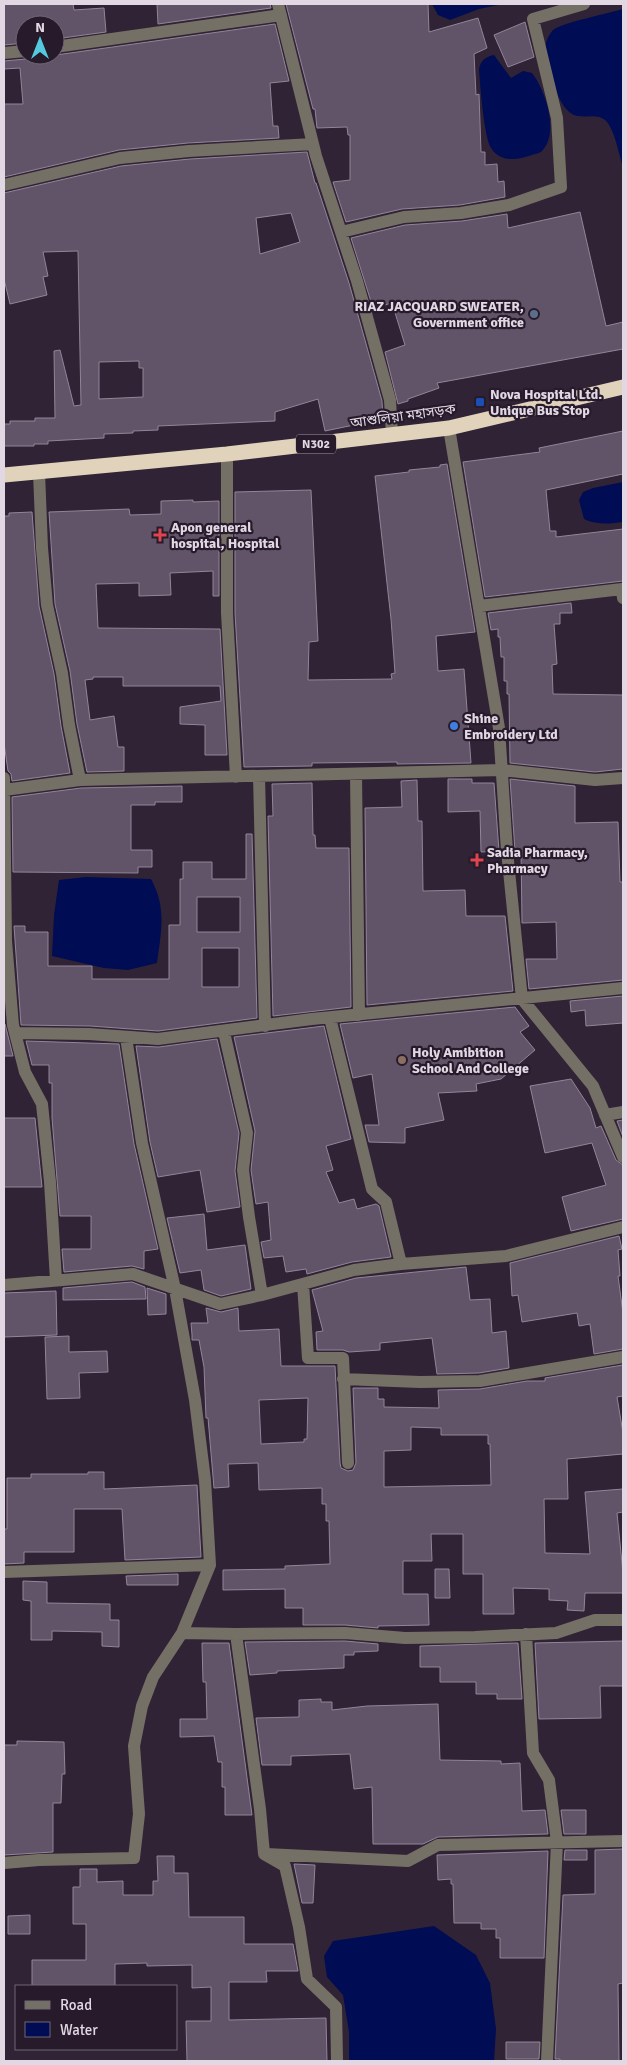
<svg xmlns="http://www.w3.org/2000/svg" width="627" height="2065" font-family="Signika,'Noto Sans Bengali',sans-serif">
  <style>
    .water { fill: #000c53 }
    .building { fill: #625468; stroke: #938499; fill-rule: evenodd }
    .lines { fill: none; stroke-linecap: round; stroke-linejoin: round }
    .minor { stroke: #757066; stroke-width: 12 }
    .highway { stroke: #e1d3bb; stroke-width: 15 }
    .service-dot { fill: #5c6f8a; stroke: #261a2b; stroke-width: 2 }
    .transit-dot { fill: #1a4fb4; stroke: #261a2b; stroke-width: 2 }
    .health-dot { fill: #e0444e; stroke: #261a2b; stroke-width: 2 }
    .shop-dot { fill: #3f7fe0; stroke: #261a2b; stroke-width: 2 }
    .education-dot { fill: #8d6e63; stroke: #261a2b; stroke-width: 2 }
    .labels { text-anchor: middle; dominant-baseline: central; stroke-width: 4.5; stroke-linejoin: round; paint-order: stroke }
    .shield { fill: #261a2b; stroke: #a99fac; stroke-width: 1 }
    .shield-label { font-size: 12px; font-weight: bold; fill: #e1d8e4 }
    .poi-label { font-size: 14px; font-weight: bold; fill: #e1d8e4; stroke: #261a2b; text-anchor: start }
    .street-label { font-size: 14px; fill: #e1d8e4; stroke: #261a2b }
  </style>
  <rect width="100%" height="100%" fill="#302335"/>
  <path class="water" d="M432 4H503L479 9 450 20 438 15Z
    M623 9V166C618 153 615 129 605 120 596 112 583 120 572 114 560 106 554 87 551 74 549 64 543 49 547 40 548 37 551 32 553 30 561 23 610 13 623 9Z
    M494 55 511 78 523 71 532 73C545 89 560 133 542 151 540 153 535 154 532 155 517 160 501 163 491 148 484 137 480 84 479 69 481 60 485 57 494 55Z
    M623 482V522C610 524 596 525 584 519L579 500 583 492 593 488Z
    M86 877 151 879C167 908 161 932 157 963L128 970 104 968 52 956 54 915 59 880Z
    M434 1926 476 1955 490 1983 496 2029 494 2061H349V2032L343 1995 327 1977 324 1956 333 1941Z"/>
  <path class="building" d="M4 4H73L74 10 104 8 106 32 55 39V25H25V43L4 45Z
    M157 4H270L271 8 158 24Z
    M286 4H428L429 32 478 18 487 48 474 54 476 95 479 94 481 152H485V165L497 164 498 182 504 181 505 197 460 205 402 209 346 222 333 182 350 180V135H348L347 127 317 128 315 109H313Z
    M525 22 534 57 508 67 494 35Z
    M275 24 289 81 270 83 273 126H278L279 138 188 143 119 150 4 177V104H23L20 68 4 69V61L26 59 32 55H56Z
    M307 152 315 183H316L349 283 382 401 383 419 325 431 318 399 275 412V421L158 426V430L133 431V433L104 434V438L48 441V444H34V446H4V424H10V421H35V418H55L54 351 60 350 74 406 81 405 78 251 43 252 48 276 43 277 47 295 10 304 4 279V193L121 166 190 159ZM291 213 300 242 260 254 256 218ZM139 361V368H143V397L99 399V362Z
    M580 212 606 326 623 322V349L437 383 439 388 408 399V401L398 404 385 352 405 345 392 303 373 308 351 238 405 225 462 221 507 214 508 228Z
    M623 431V474L546 490 550 531H556V537L623 529V581L485 597 463 462 540 452 539 448Z
    M447 464 475 632 436 636 438 671 464 669 471 763 397 764V762L312 763V766L244 767 235 613V492L311 490 318 641 309 642 308 680 392 679 391 674 395 673 391 619 375 476 409 472V470L440 467V465Z
    M193 500V502L219 501V596H213V571L170 573 171 595 139 596V583L96 584 98 628 220 629 227 755H205V725L180 724V707L221 701 220 686H123V677H93V679L85 680 90 720 114 716 118 747H124V771L87 772 77 724 70 671 55 604 49 512 129 509 130 515 161 514V501Z
    M32 512 39 606 54 674 61 726 70 773 12 781 11 774 8 771 4 743V516H9V513Z
    M571 603 572 613H560V624H554L557 664 552 665 553 694 623 695V769L595 772 510 763 509 694H507V681H504V657H501L500 637H498V629L491 630 488 613Z
    M448 779H472V783H494L499 851 481 852 480 811 448 812Z
    M510 779 575 786V823L618 822 620 882H623V980L529 989 526 959H557L556 922 522 923 521 851H515Z
    M417 780 418 821H422L423 891 465 890 466 916H505L513 991 367 1005 365 808 402 807 401 781Z
    M312 783 313 835H315L316 848H349L351 1007 273 1016 268 816H273L272 784Z
    M182 786V802H155V805H131V850H152V867H138V873L13 872 12 797 81 788Z
    M246 834H252L257 1018 158 1031 90 1026 21 1025 14 926H25V932H48V966H92V979H169V925H180V879H183V862H212V879H246ZM197 897H240V932H197ZM202 948H239V987H202Z
    M623 996V1023L586 1026 585 1010 571 1012 570 1001Z
    M515 1007 529 1026 520 1032 535 1050 501 1079 476 1084 477 1091 438 1093 444 1120 405 1128V1143L369 1142 365 1125H379L372 1074 353 1078 340 1024Z
    M4 1024H5L13 1056H4Z
    M324 1026 351 1139 326 1146 333 1170 326 1172 339 1203 354 1199 357 1209 376 1204 379 1206 391 1257 352 1262 307 1274 306 1269 286 1272 283 1256 264 1258 261 1242 271 1240 268 1202 256 1204 251 1170 255 1131 234 1037Z
    M217 1039 239 1133 235 1171 240 1207 207 1212 200 1170 158 1177 150 1142 136 1046 159 1047Z
    M26 1041 119 1044 134 1144 158 1249 144 1251V1269L132 1266 64 1272 62 1249H91V1216H60L52 1118V1083H49V1065H32Z
    M571 1079 590 1108 596 1128 601 1126 616 1160 623 1165V1219L571 1231 562 1197 606 1185 592 1143 545 1153 530 1086Z
    M4 1118H35L42 1187H4Z
    M623 1120V1137L617 1121Z
    M204 1214 207 1250 245 1245 251 1289 221 1296 204 1290 201 1270 180 1273 167 1218Z
    M619 1236 622 1249 618 1250 620 1276H618L623 1313V1349L594 1354 590 1324 579 1326 577 1313 522 1322 518 1295 512 1296 510 1263Z
    M466 1267 470 1300 490 1299 492 1333 506 1331 509 1368 479 1373 437 1374 432 1338 380 1343V1350L349 1352 343 1350H317L316 1332 323 1331 312 1290 356 1278Z
    M132 1282 145 1287 146 1299 63 1300V1288Z
    M147 1288 166 1294V1314L148 1315Z
    M56 1291 57 1335 4 1337V1293Z
    M206 1308 221 1312 238 1308 239 1331 279 1329 281 1366H335L340 1463 341 1468 348 1471 353 1470 356 1463 353 1388H378V1399H384V1407L439 1408 438 1390 480 1389 527 1381H545V1378L623 1365V1396L617 1397 623 1433V1454L567 1459 568 1499H544L545 1553 590 1554 585 1492 623 1489V1512L617 1513 623 1573V1593H585L584 1611 567 1610 568 1601 549 1600V1589L513 1588 514 1614H483V1574H463V1534H431L432 1561H403V1594H428L429 1625 378 1626V1628L345 1625H303V1608H285V1589L223 1590V1570L285 1569V1566L330 1564 329 1521H326V1504H322V1488L259 1490 258 1463 228 1464 229 1487 214 1488 208 1418H206L204 1367 199 1340H192V1335L191 1323H208ZM308 1398 307 1439H304V1442L261 1444 259 1400ZM411 1427 441 1428V1435H488V1444H490L491 1485 384 1487V1451L411 1450Z
    M69 1336V1352L107 1351 108 1372 79 1373 80 1398 47 1399 45 1337Z
    M88 1472H104V1489L197 1485 201 1557 125 1560 122 1509H74V1552H24V1563L4 1564V1529H7V1478H31V1474H88Z
    M435 1569H449L450 1598H435Z
    M178 1574V1585H127L126 1576Z
    M23 1581 47 1582V1603L110 1604V1620H119V1647L102 1646V1632L52 1631V1640H31V1601L23 1600Z
    M345 1641 378 1644V1651L354 1652V1655H344V1668L277 1671V1673L250 1675 245 1642Z
    M623 1641V1686H600L601 1718 539 1719 535 1643Z
    M202 1643H229L252 1815H225V1787H222V1762H218L214 1736 180 1737V1719H207L206 1682H203Z
    M518 1643 522 1699H497V1694H476V1682H440V1667H420V1646Z
    M321 1699V1702H332V1710L367 1706 438 1704 440 1760 501 1761V1764L520 1763 522 1811 545 1810 548 1834 438 1837 423 1844H373L372 1787 354 1789 350 1754 291 1756V1765H262L256 1718 299 1717V1700Z
    M17 1741 64 1742 65 1774H62L61 1803H53V1852L4 1855V1745H17Z
    M561 1810H586V1834H564Z
    M623 1849V1983L618 1984 619 2061H560V2059H555L563 1895 595 1894V1850Z
    M565 1850H587V1860H564Z
    M548 1851 544 1958H500V1938H496V1929H481V1923H454L453 1884H451V1879L438 1880 437 1855Z
    M157 1856H174V1873H188L189 1917H244V1944H293L298 1971H266L267 1982H229V2020L326 2018 327 2061H187L186 2021H211V1987L192 1988V1965L147 1966V1963L115 1964V1986H32V1960H86V1924H73V1887H80V1869H97V1882L123 1881V1895H153V1881H158Z
    M294 1864 315 1865 313 1903H302Z
    M30 1915V1934H8V1916Z
    M506 2042H540L539 2059H506Z"/>
  <g class="lines">
    <path class="minor" d="M278 4 316 156 357 281 390 400 392 435
      M55 47 281 15
      M4 53 25 51
      M4 185 120 158 189 151 313 144
      M341 232 404 217 461 213 509 205 561 187 557 118 533 19 584 4
      M449 428 499 728 507 851 522 999 593 1086 623 1157
      M227 454V613L236 777
      M39 472 42 548 47 605 62 673 69 725 80 780
      M479 606 622 589 623 598
      M356 774 359 1015
      M259 776 265 1026
      M4 778 6 941 13 1025 25 1072 42 1104 50 1182 56 1280
      M4 790 80 780 502 770 595 780 623 778
      M330 1018 372 1189 386 1202 401 1264
      M224 1032 247 1133 243 1170 249 1217 262 1295
      M15 1033 89 1034 158 1039 312 1019 623 988
      M605 1115 623 1112
      M303 1284 308 1358H343L348 1463
      M4 1285 133 1274 220 1304 262 1295 354 1270 401 1264 506 1256 623 1227
      M343 1379 420 1382 480 1381 623 1357
      M4 1572 210 1565
      M182 1633 236 1634 260 1809 264 1854 285 1866 299 1927 307 1979 336 2007 337 2061
      M236 1634 345 1633 405 1638 475 1637 556 1633 595 1620H623
      M526 1634 533 1753 549 1780 557 1842 547 2061
      M266 1854 408 1861 438 1845 623 1841
      M4 1863 39 1860 134 1858 139 1814 134 1746 142 1706 153 1677 182 1633 210 1565 205 1480 195 1400 175 1289 142 1143 126 1037"/>
    <path class="highway" d="M4 475 227 454 449 428 623 387"/>
  </g>
  <circle class="service-dot" cx="534" cy="314" r="5"/>
  <rect class="transit-dot" x="475" y="397" width="10" height="10" rx="2.5"/>
  <g class="health-dot">
    <path d="M157.5 527.5h5v5h5v5h-5v5h-5v-5h-5v-5h5z"/>
    <path d="M474.5 852.5h5v5h5v5h-5v5h-5v-5h-5v-5h5z"/>
  </g>
  <circle class="shop-dot" cx="454" cy="726" r="5"/>
  <circle class="education-dot" cx="402" cy="1060" r="5"/>
  <g class="labels">
    <rect class="shield" x="296" y="434.5" width="40" height="19" rx="4"/>
    <g class="shield-label">
      <text x="316" y="444">N302</text>
    </g>
    <g class="poi-label">
      <text x="524" y="306" text-anchor="end">RIAZ JACQUARD SWEATER,<tspan x="524" dy="16">Government office</tspan></text>
      <text x="490" y="394">Nova Hospital Ltd.<tspan x="490" dy="16">Unique Bus Stop</tspan></text>
      <text x="171" y="527">Apon general<tspan x="171" dy="16">hospital, Hospital</tspan></text>
      <text x="464" y="718">Shine<tspan x="464" dy="16">Embroidery Ltd</tspan></text>
      <text x="487" y="852">Sadia Pharmacy,<tspan x="487" dy="16">Pharmacy</tspan></text>
      <text x="412" y="1052">Holy Amibition<tspan x="412" dy="16">School And College</tspan></text>
    </g>
    <g class="street-label">
      <text transform="translate(403 416) rotate(-8)">আশুলিয়া মহাসড়ক</text>
    </g>
  </g>
  <rect width="627" height="2065" fill="none" stroke="#e1d8e4" stroke-width="10"/>
  <rect x="15" y="1985" width="162" height="65" fill="#261a2b" stroke="#716675"/>
  <rect x="25" y="2001" width="25" height="8" fill="#757066" stroke="#716675"/>
  <text x="60" y="2010" font-size="15" fill="#e1d8e4">Road</text>
  <rect x="25" y="2022" width="25" height="15" fill="#000c53" stroke="#716675"/>
  <text x="60" y="2035" font-size="15" fill="#e1d8e4">Water</text>
  <g transform="translate(40 40)"><circle r="24" fill="#261a2b" stroke="#716675"/>
  <path d="M0-4L9 19L0 12L-9 19Z" fill="#55cadf"/>
  <text y="-8" font-size="14" font-weight="bold" text-anchor="middle" fill="#e1d8e4">N</text>
  </g>
</svg>
